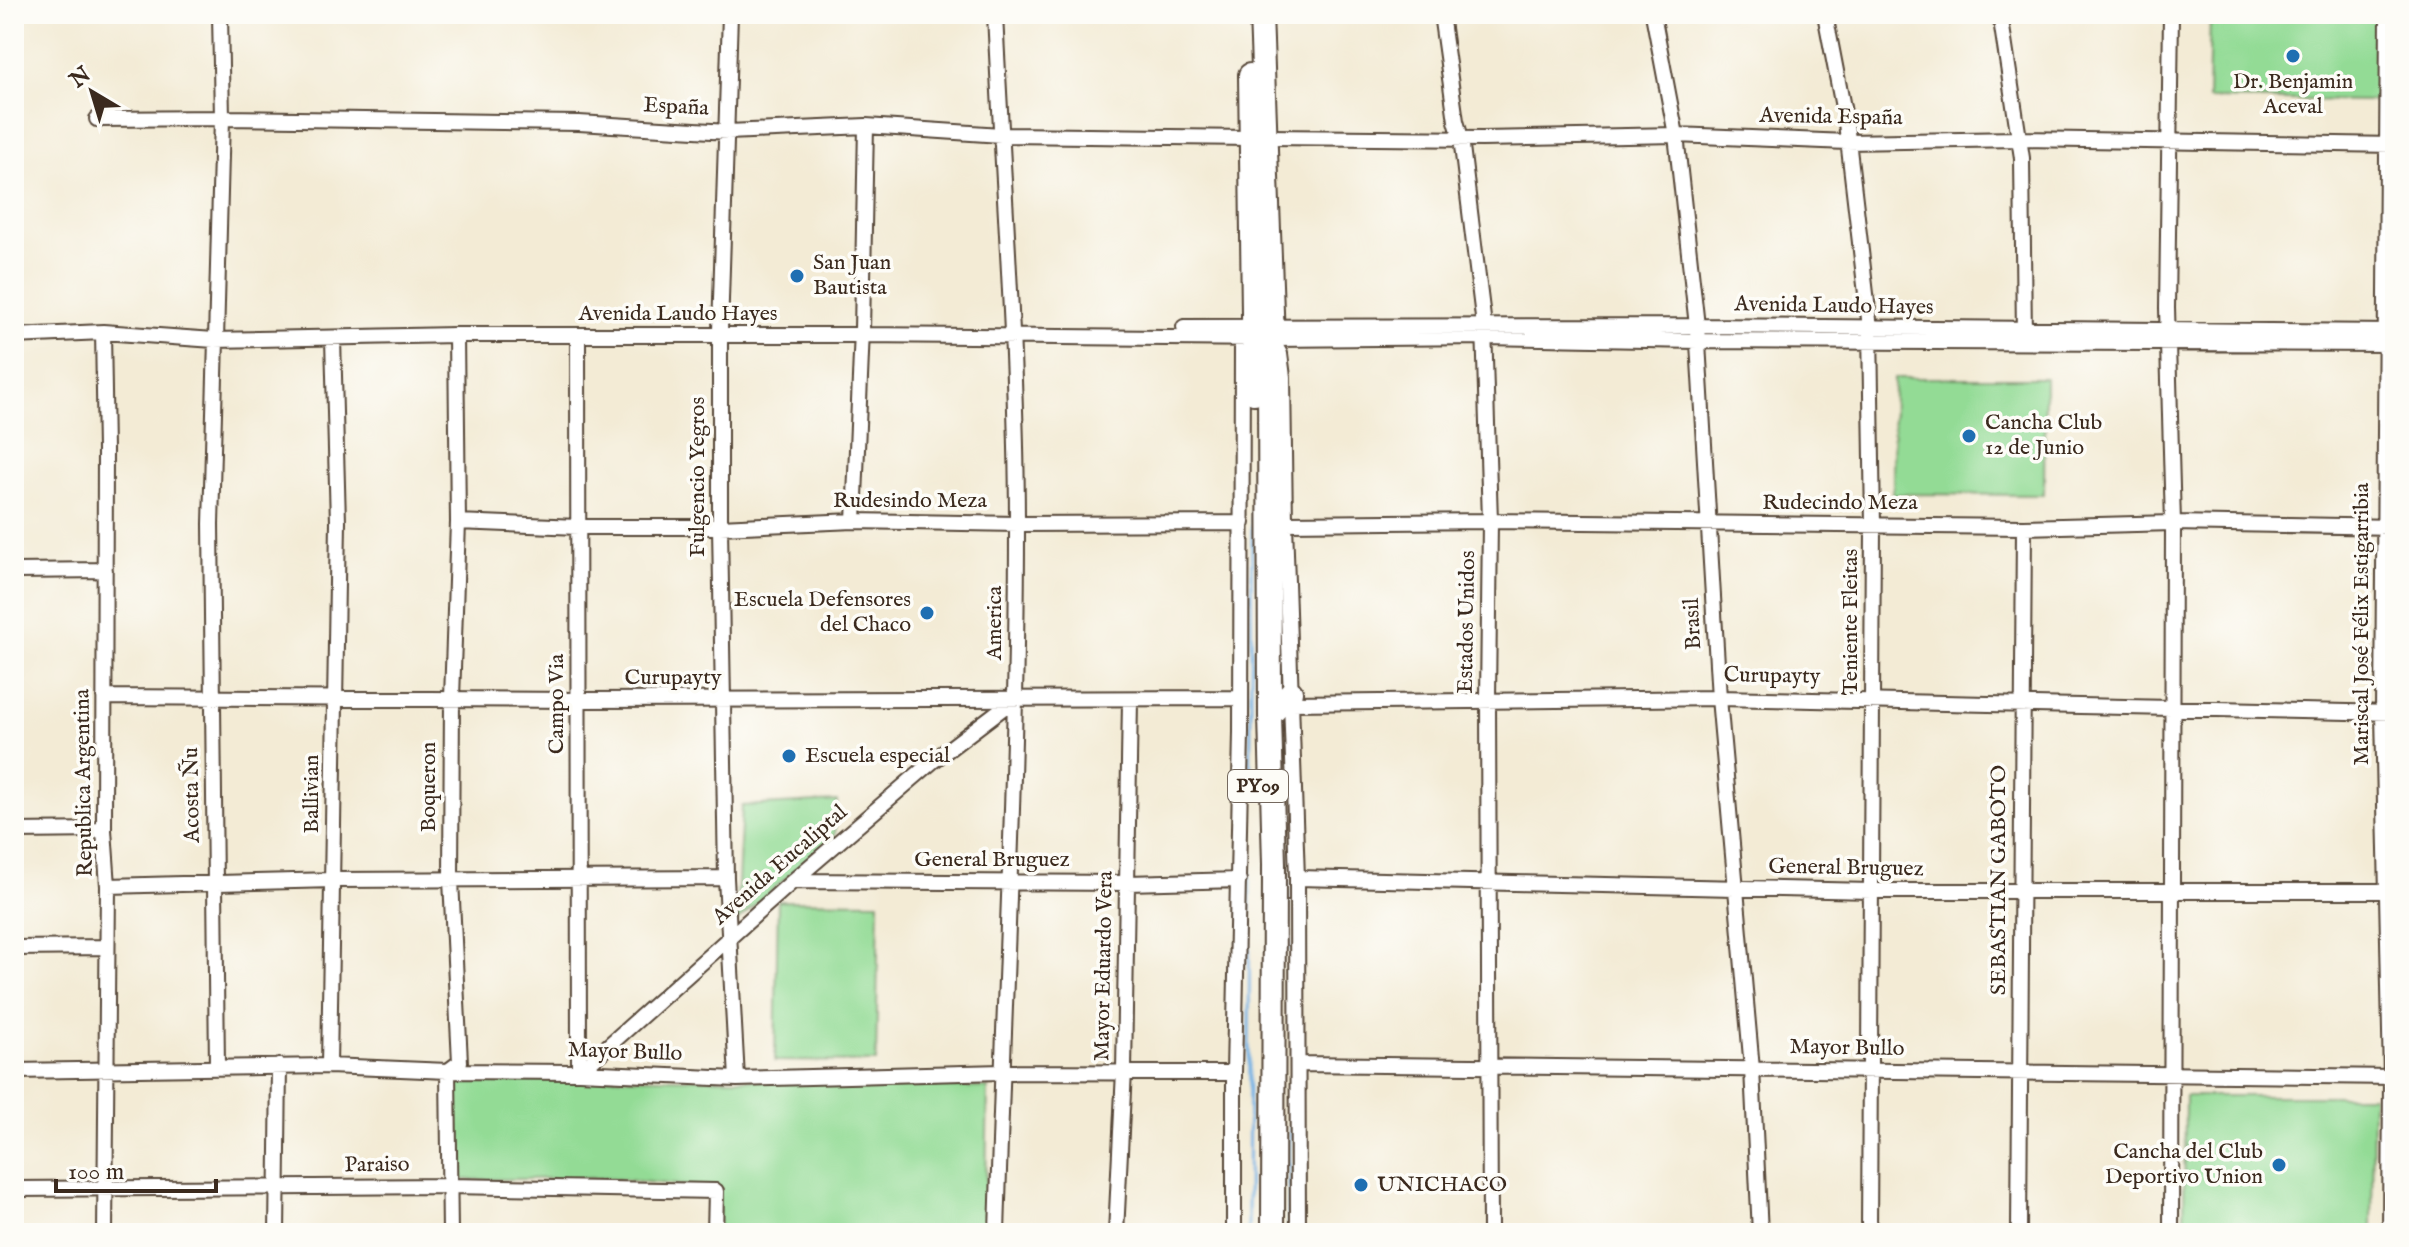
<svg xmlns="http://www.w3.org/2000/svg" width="2409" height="1247" font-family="'IM FELL English',serif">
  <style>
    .green { fill: #93db95; stroke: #67825a; stroke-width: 2 }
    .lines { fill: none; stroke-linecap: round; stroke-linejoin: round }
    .stream { stroke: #72b1e5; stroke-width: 3 }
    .minor-casing { stroke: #574739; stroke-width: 18 }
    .highway-casing { stroke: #574739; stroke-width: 26 }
    .minor { stroke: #fff; stroke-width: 14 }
    .highway { stroke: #fff; stroke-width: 22 }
    .poi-dot { fill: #1f6fb2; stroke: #fdfcf7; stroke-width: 3 }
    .labels { text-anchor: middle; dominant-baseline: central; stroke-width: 7; stroke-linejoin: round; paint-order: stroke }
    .shield { fill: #fdfcf7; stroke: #75695f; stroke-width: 2 }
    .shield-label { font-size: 20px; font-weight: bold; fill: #3b2a1e }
    .poi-label { font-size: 22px; fill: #3b2a1e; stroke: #fdfcf7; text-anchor: start }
    .street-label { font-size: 22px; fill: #3b2a1e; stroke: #fdfcf7 }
  </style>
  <rect width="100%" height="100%" fill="#fdfcf7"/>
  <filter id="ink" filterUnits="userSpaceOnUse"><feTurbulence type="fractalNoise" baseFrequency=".0125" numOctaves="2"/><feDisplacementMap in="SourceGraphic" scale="16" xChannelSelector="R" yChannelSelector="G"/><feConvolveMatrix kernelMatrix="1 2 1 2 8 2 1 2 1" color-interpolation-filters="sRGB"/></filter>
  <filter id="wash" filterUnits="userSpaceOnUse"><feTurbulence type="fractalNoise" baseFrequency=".006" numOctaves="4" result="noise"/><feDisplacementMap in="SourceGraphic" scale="32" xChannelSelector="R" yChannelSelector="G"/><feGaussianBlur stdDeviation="1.8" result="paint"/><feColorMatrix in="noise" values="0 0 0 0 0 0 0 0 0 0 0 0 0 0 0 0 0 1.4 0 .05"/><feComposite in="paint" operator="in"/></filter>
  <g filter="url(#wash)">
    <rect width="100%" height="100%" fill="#f3ebd5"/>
    <path class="green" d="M2210 14H2379L2377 101 2208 99Z
      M1894 378H2045L2044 495 1893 494Z
      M837 801 835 835 736 922 742 806Z
      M778 901 879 902 876 1062 775 1061Z
      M454 1075 737 1079 988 1088 985 1233H719V1189L605 1178 454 1180Z
      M2185 1096H2373L2372 1233H2184Z"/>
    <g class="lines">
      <path class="stream" d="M1286 758 1285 797 1290 950
        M1248 1233 1252 512
        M1288 1233 1291 1094"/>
    </g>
  </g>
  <g filter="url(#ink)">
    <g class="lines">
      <defs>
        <path id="minor" d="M730 14 720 331V527L726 878 737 1079
          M995 14C1003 185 1017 357 1017 528 1017 763 1004 998 997 1233
          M1441 14 1456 121 1461 138 1484 326 1490 521 1488 699 1490 1233
          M1653 14 1676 135 1697 326 1719 698 1752 1069 1760 1233
          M1825 14 1846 123 1870 328 1873 526 1869 1233
          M2000 14 2022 158 2024 337
          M2171 14 2167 308 2173 523 2171 1233
          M2388 14 2383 713 2391 1077 2390 1233
          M97 119 222 118 579 123 728 132 866 126 1001 135 1251 138
          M1267 137 1482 139 1676 135 1847 142 2018 139 2395 145
          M1184 327 1697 326 2395 332
          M103 332 105 450 104 830 108 886 105 1233
          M14 336 103 332 214 340 456 335H862L1273 339 1485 337 1697 341 2395 344
          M578 337 579 1072
          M1276 347 1280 354 1283 377 1285 523 1297 878 1298 1233
          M854 521 862 330 866 126
          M458 522 578 527H720L854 521 1017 524 1243 523
          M1285 523 1490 521 2024 527 2173 523 2395 527
          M14 571 105 570
          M104 697 579 700 1241 698
          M1291 703 1719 698 2395 713
          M14 831 104 830
          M1297 878 1872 891H2395
          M793 881 1128 883 1239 880
          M108 886 334 880 726 878
          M14 948 107 947
          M1298 1064 2395 1077
          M217 1066 211 524 222 118 220 14
          M329 1066 338 522 333 339
          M14 1071 329 1066 448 1071 579 1072 737 1079 1002 1072 1234 1073
          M579 1072 793 881 933 761 1016 698
          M14 1189 449 1186 716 1191 715 1233
          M277 1233 279 1066
          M450 1233 448 1071 460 1062 451 880 452 698 458 522 456 335
          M1116 1233 1124 1071 1130 700
          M1234 1233V1073L1241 732 1242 338
          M2019 1233 2024 527"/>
        <path id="highway" d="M1261 14 1273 339 1269 369 1270 716 1274 864 1273 1233
          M1250 75 1254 393
          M1270 716 1291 692"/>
      </defs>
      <use href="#minor" class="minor-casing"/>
      <use href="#highway" class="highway-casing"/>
      <use href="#minor" class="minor"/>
      <use href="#highway" class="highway"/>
    </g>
  </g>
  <g class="poi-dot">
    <circle cx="2293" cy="56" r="8"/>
    <circle cx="797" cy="276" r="8"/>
    <circle cx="1969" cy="436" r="8"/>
    <circle cx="927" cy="613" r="8"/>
    <circle cx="789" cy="756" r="8"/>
    <circle cx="2279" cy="1165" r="8"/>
    <circle cx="1361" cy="1185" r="8"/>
  </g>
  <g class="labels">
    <rect class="shield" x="1228" y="770" width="60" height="32" rx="6"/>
    <g class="shield-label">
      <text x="1258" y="786">PY09</text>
    </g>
    <g class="poi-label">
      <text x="2293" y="82" text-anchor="middle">Dr. Benjamin<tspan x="2293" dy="25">Aceval</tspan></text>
      <text x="813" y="263">San Juan<tspan x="813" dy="25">Bautista</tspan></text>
      <text x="1985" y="423">Cancha Club<tspan x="1985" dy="25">12 de Junio</tspan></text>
      <text x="911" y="600" text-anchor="end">Escuela Defensores<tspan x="911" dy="25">del Chaco</tspan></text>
      <text x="805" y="756">Escuela especial</text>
      <text x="2263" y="1152" text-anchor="end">Cancha del Club<tspan x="2263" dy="25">Deportivo Union</tspan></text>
      <text x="1377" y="1185">UNICHACO</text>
    </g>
    <g class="street-label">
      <text transform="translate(676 107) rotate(3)">España</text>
      <text transform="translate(1831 117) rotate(1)">Avenida España</text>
      <text transform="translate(1834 306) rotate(1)">Avenida Laudo Hayes</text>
      <text x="678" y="314">Avenida Laudo Hayes</text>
      <text transform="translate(698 477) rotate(-90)">Fulgencio Yegros</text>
      <text x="910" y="501">Rudesindo Meza</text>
      <text x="1840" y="503">Rudecindo Meza</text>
      <text transform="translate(1467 622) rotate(-89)">Estados Unidos</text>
      <text transform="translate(1851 622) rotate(-90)">Teniente Fleitas</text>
      <text transform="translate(995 623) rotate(-90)">America</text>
      <text transform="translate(1693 624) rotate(-93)">Brasil</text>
      <text transform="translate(2362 624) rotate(-90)">Mariscal José Félix Estigarribia</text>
      <text transform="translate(1772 676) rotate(1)">Curupayty</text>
      <text x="673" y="678">Curupayty</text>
      <text transform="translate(557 704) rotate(-90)">Campo Via</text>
      <text transform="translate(84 783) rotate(-91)">Republica Argentina</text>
      <text transform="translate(429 787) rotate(-90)">Boqueron</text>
      <text transform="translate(312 794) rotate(-90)">Ballivian</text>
      <text transform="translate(192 795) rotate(-91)">Acosta Ñu</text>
      <text x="992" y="860">General Bruguez</text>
      <text transform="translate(780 865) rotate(-41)">Avenida Eucaliptal</text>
      <text transform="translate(1846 868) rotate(1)">General Bruguez</text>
      <text transform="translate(1999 880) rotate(-90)">SEBASTIAN GABOTO</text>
      <text transform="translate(1104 966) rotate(-89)">Mayor Eduardo Vera</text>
      <text transform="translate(1847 1048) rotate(1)">Mayor Bullo</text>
      <text transform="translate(625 1052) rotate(2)">Mayor Bullo</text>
      <text transform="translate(377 1165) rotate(-1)">Paraiso</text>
    </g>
  </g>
  <rect width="2409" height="1247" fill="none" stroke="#fdfcf7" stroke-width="48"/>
  <g transform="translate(92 92) rotate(322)" stroke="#fdfcf7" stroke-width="6" paint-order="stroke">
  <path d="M0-6L14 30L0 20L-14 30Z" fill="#3b2a1e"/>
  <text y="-12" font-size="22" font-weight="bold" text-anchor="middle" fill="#3b2a1e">N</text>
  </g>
  <path d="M56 1179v12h160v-12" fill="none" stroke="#3b2a1e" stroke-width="4"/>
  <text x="68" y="1179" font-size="24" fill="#3b2a1e" stroke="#fdfcf7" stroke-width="6" paint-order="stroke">100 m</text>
</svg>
